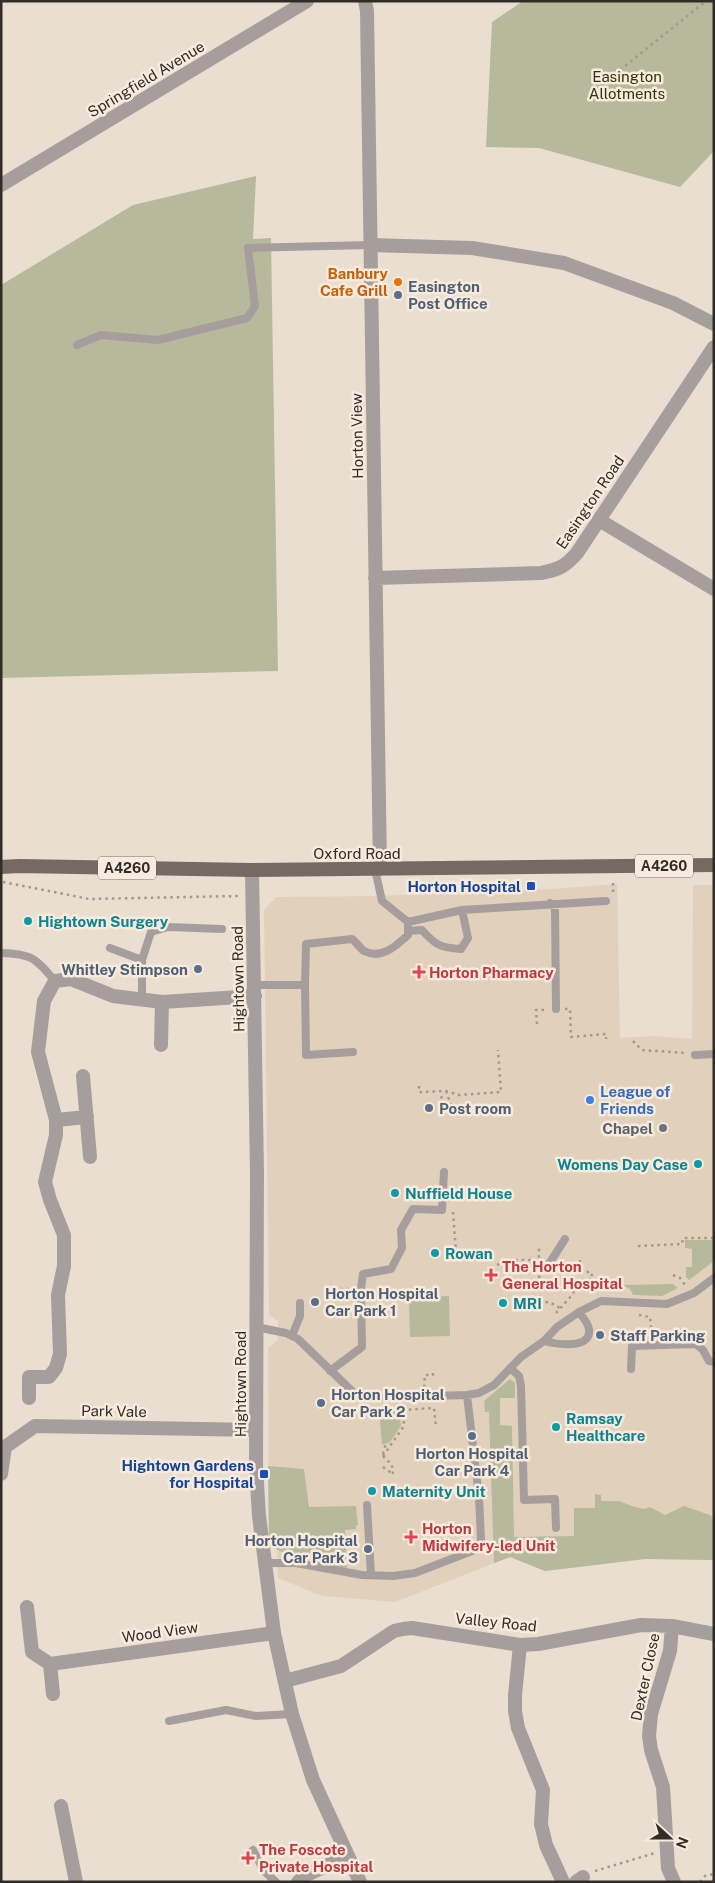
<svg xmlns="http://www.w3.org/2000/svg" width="715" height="1883" font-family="'Public Sans',sans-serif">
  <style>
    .built { fill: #e1d1bc }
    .green { fill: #b6b99c }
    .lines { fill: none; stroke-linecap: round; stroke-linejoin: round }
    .path { stroke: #a2998e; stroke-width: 2.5; stroke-dasharray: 2.5 4; stroke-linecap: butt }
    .service { stroke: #a69e9c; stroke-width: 8 }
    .minor { stroke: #a69e9c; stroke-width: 14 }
    .tertiary { stroke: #a69e9c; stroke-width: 14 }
    .primary { stroke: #766863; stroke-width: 14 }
    .food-dot { fill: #e8710a; stroke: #f7ebdd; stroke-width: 2 }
    .service-dot { fill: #5c6f8a; stroke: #f7ebdd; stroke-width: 2 }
    .transit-dot { fill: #1a4fb4; stroke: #f7ebdd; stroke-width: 2 }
    .culture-dot { fill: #0f9aa8; stroke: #f7ebdd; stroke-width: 2 }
    .health-dot { fill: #e0444e; stroke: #f7ebdd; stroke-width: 2 }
    .shop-dot { fill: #3f7fe0; stroke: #f7ebdd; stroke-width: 2 }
    .worship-dot { fill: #6b7280; stroke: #f7ebdd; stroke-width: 2 }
    .labels { text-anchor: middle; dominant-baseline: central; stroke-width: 5; stroke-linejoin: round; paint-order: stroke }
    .shield { fill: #f7ebdd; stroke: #6c655e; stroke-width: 1 }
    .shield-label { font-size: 14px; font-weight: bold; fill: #312c27 }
    .park-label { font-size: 15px; fill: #32340a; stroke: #f7ebdd }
    .street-label { font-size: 15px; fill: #312c27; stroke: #f7ebdd }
    .food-label { font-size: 15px; font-weight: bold; fill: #c56008; stroke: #f7ebdd; text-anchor: end }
    .service-label { font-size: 15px; font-weight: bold; fill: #4e5e75; stroke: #f7ebdd; text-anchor: start }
    .transit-label { font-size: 15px; font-weight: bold; fill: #164399; stroke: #f7ebdd; text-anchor: end }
    .culture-label { font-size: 15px; font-weight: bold; fill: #0d838f; stroke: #f7ebdd; text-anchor: start }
    .health-label { font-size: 15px; font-weight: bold; fill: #be3a42; stroke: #f7ebdd; text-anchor: start }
    .shop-label { font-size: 15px; font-weight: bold; fill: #366cbe; stroke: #f7ebdd; text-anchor: start }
    .worship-label { font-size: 15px; font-weight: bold; fill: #5b616d; stroke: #f7ebdd; text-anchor: end }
  </style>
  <rect width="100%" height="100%" fill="#e9ded0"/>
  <path class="built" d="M617 884 620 1038 654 1036 692 1039 693 885H714V1560L645 1559 545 1571 510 1557 395 1602 322 1596 278 1578 277 1549 269 1546 268 1348 278 1340V1321L269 1315 264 910 276 897 376 896 551 889Z"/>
  <path class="green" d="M523 1H714V151L680 187 539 148 486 147 492 22Z
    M256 176 253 239 271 238 278 671 1 678V285L133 205Z
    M685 1240H714V1261L689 1280 686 1277V1267H692V1249L685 1248Z
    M673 1284 678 1288 662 1296 633 1295 630 1289 622 1285Z
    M449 1296 450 1336 410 1337 409 1298Z
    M510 1379 515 1383V1398H500V1425L512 1426 514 1537 574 1536V1508H595V1494L601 1495V1501H619L635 1507 644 1509 650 1507 665 1515 684 1506 710 1515 714 1519V1560L645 1559 545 1571 510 1557 494 1563 489 1412H485L484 1401Z
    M399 1407 401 1426 390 1442 382 1445 379 1409Z
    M268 1466 304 1469 309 1507 356 1506 358 1525H356V1529L345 1530 347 1569 317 1564 318 1559 291 1556 269 1546Z"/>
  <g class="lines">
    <path class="path" d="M600 86 706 1
      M3 882 89 899 238 896
      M613 892V880
      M565 1009H570L571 1037 606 1034V1039
      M537 1024 536 1010H545
      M633 1041 642 1050 686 1053
      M419 1086V1092L446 1091 459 1095 501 1092 498 1050
      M446 1091 451 1105
      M439 1102H442L441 1092
      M453 1212 456 1252 486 1254 491 1260
      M638 1246 682 1244 683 1238H714
      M497 1265 506 1260H539V1248
      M539 1269 541 1313
      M580 1272H593
      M593 1275H590L591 1288 615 1287 623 1291
      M673 1275 680 1278 685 1285
      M563 1286 576 1287
      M327 1289H350
      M526 1303 549 1302 560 1308
      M556 1313 573 1294 579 1277 580 1260
      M639 1315 650 1317 651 1327
      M424 1387 425 1375H433V1371
      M383 1454 386 1443
      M383 1456 404 1426 403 1410 434 1408 436 1427
      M383 1456 392 1465 393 1474
      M383 1467 393 1474
      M595 1871 655 1853
      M700 1882 705 1876 714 1874"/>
    <path class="service" d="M77 345 101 335 158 340 247 318 255 306 248 248 370 245
      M375 869 382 901 408 922
      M550 903 555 909 556 1009
      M408 922 462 910 606 901
      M408 931 422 930C435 945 441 948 461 949L468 938 462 910
      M110 948 142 960
      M1 953C33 954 35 958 55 981
      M255 985H305
      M142 1000V960L151 932 168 927 222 929
      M353 1052 306 1055 305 985 306 944 352 939C356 942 360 948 364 951 381 960 396 946 408 935V922
      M695 1055 714 1054
      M549 1264 565 1239
      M256 1327 286 1333 298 1339 354 1393 370 1398 467 1395 479 1393 494 1385 521 1357 544 1341 557 1327 579 1312 601 1301 667 1304 694 1293 714 1278
      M292 1336 300 1316V1303
      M544 1341C555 1344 592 1350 589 1329 588 1323 582 1316 579 1312
      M510 1368 519 1376 521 1386 524 1500 555 1499 556 1528
      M631 1369 632 1346 696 1344 703 1350 709 1361 714 1362
      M330 1371 362 1347 361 1289 363 1274 391 1269 402 1248 401 1230 413 1209 442 1210 444 1172
      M367 1505 371 1575
      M265 1563H296L362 1575 393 1576 415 1573 472 1551 479 1546 481 1540 479 1497 467 1395
      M169 1721 226 1710 256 1716 292 1714
      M253 1850 264 1871 276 1882"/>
    <path class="minor" d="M365 1 367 11 380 869
      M1 185 307 1
      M370 245 472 248 564 263 673 303 714 324
      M599 520 714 589
      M375 578 541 573C558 570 566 566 577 553L714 347
      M161 1045 162 1002
      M83 1076 90 1157
      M56 1120 87 1117
      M29 1398V1377H49L56 1368 60 1354 58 1295 64 1266V1235L50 1200 45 1182 56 1135V1120L38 1052 44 1001 55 981 71 979 113 996 162 1002 255 996
      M1 1474 5 1447 35 1426 256 1430
      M27 1607 32 1652 50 1664 274 1633
      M672 1626 670 1651 651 1714 649 1736 651 1750 663 1787 668 1868 674 1882
      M520 1645 515 1695V1711L518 1728 543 1790 541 1824 546 1845 563 1882
      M50 1664 53 1694
      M285 1681 341 1666 394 1631 403 1629 412 1628 520 1645 538 1644 641 1625 672 1626 714 1634
      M61 1806 76 1882
      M298 1882 306 1875 348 1856
      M576 1882 583 1877"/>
    <path class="tertiary" d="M252 870 257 1173 256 1467 259 1516 274 1633 292 1714 313 1780 360 1882"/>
    <path class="primary" d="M1 867 19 866 252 870 714 865"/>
  </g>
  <circle class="food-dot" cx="398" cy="282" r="5"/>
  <g class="service-dot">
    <circle cx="398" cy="295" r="5"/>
    <circle cx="198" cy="969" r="5"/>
    <circle cx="429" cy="1108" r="5"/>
    <circle cx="315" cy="1302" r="5"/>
    <circle cx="600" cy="1335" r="5"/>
    <circle cx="321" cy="1403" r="5"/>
    <circle cx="472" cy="1436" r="5"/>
    <circle cx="368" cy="1549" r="5"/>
  </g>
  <g class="transit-dot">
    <rect x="526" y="881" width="10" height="10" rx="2.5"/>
    <rect x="259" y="1469" width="10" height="10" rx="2.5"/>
  </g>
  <g class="culture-dot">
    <circle cx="28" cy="921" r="5"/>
    <circle cx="698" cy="1164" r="5"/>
    <circle cx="395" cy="1193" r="5"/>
    <circle cx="435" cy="1253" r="5"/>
    <circle cx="503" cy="1303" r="5"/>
    <circle cx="556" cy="1427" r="5"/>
    <circle cx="372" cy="1491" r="5"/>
  </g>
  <g class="health-dot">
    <path d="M416.5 964.5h5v5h5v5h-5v5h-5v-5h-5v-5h5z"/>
    <path d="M488.5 1267.5h5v5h5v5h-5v5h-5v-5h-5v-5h5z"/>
    <path d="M408.5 1529.5h5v5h5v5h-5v5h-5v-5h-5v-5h5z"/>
    <path d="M245.5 1850.5h5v5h5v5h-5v5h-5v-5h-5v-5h5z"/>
  </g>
  <circle class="shop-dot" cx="590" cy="1100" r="5"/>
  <circle class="worship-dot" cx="663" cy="1128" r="5"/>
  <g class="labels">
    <g class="shield">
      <rect x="635" y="854.5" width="58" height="23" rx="4"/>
      <rect x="98" y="856.5" width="58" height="23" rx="4"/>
    </g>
    <g class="shield-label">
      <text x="664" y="866">A4260</text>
      <text x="127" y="868">A4260</text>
    </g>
    <g class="park-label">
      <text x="627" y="76">Easington<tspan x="627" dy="17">Allotments</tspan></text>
    </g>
    <g class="street-label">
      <text transform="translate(146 79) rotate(-31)">Springfield Avenue</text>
      <text transform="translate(357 436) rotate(-91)">Horton View</text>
      <text transform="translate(590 502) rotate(-56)">Easington Road</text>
      <text x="357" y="853">Oxford Road</text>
      <text transform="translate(238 979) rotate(-91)">Hightown Road</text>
      <text transform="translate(240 1384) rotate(-90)">Hightown Road</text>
      <text transform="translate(114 1411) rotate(1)">Park Vale</text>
      <text transform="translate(496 1622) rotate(6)">Valley Road</text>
      <text transform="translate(160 1632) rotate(-8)">Wood View</text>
      <text transform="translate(645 1677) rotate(-78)">Dexter Close</text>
    </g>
    <g class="food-label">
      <text x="388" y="273">Banbury<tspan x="388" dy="17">Cafe Grill</tspan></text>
    </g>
    <g class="service-label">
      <text x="408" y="286">Easington<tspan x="408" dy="17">Post Office</tspan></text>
      <text x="188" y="969" text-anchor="end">Whitley Stimpson</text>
      <text x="439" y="1108">Post room</text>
      <text x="325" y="1293">Horton Hospital<tspan x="325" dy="17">Car Park 1</tspan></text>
      <text x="610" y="1335">Staff Parking</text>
      <text x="331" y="1394">Horton Hospital<tspan x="331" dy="17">Car Park 2</tspan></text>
      <text x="472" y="1453" text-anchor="middle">Horton Hospital<tspan x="472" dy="17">Car Park 4</tspan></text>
      <text x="358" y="1540" text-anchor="end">Horton Hospital<tspan x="358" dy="17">Car Park 3</tspan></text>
    </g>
    <g class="transit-label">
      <text x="521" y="886">Horton Hospital</text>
      <text x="254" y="1465">Hightown Gardens<tspan x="254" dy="17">for Hospital</tspan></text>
    </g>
    <g class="culture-label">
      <text x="38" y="921">Hightown Surgery</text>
      <text x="688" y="1164" text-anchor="end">Womens Day Case</text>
      <text x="405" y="1193">Nuffield House</text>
      <text x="445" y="1253">Rowan</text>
      <text x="513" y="1303">MRI</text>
      <text x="566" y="1418">Ramsay<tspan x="566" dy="17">Healthcare</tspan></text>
      <text x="382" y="1491">Maternity Unit</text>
    </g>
    <g class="health-label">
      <text x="429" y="972">Horton Pharmacy</text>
      <text x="502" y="1266">The Horton<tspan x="502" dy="17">General Hospital</tspan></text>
      <text x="422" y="1528">Horton<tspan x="422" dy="17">Midwifery-led Unit</tspan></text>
      <text x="259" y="1849">The Foscote<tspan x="259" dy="17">Private Hospital</tspan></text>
    </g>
    <g class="shop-label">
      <text x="600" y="1091">League of<tspan x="600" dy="17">Friends</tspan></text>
    </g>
    <g class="worship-label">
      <text x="653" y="1128">Chapel</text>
    </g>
  </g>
  <rect width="715" height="1883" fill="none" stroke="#312c27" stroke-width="5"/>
  <g transform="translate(670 1838) rotate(111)" stroke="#f7ebdd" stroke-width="4" paint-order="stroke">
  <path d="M0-4L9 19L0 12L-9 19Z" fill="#312c27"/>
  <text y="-8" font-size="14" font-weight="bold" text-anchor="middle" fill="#312c27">N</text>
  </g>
</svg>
